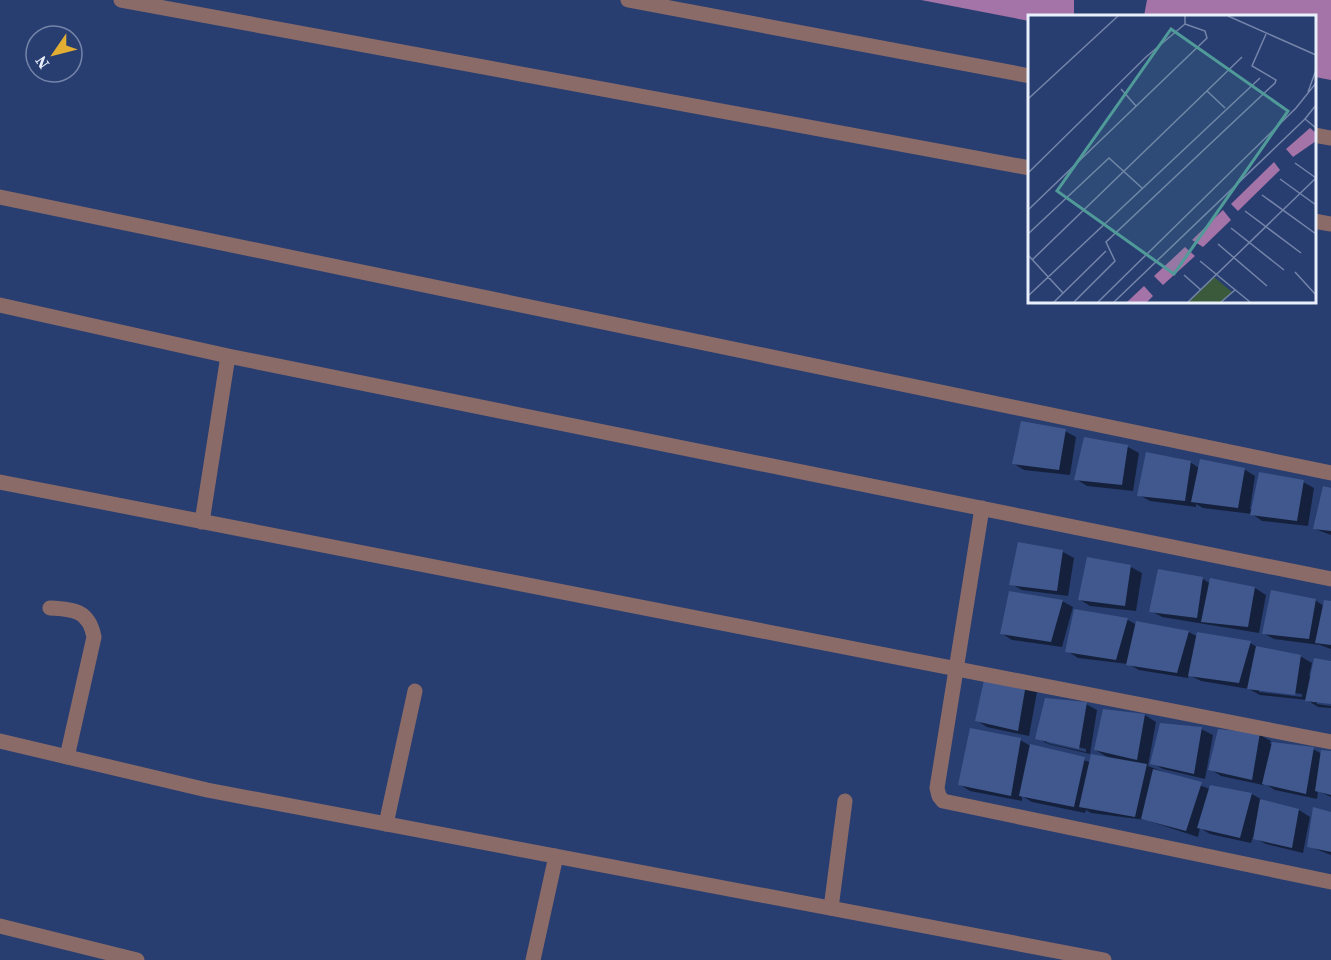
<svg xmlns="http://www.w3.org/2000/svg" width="1331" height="960" font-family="'Source Serif 4',serif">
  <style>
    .water { fill: #a473a7 }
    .shadow { fill: #0007; fill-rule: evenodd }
    .building { fill: #40588d }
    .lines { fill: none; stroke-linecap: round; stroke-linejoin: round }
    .service { stroke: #8b6b68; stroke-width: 15 }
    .minor { stroke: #8b6b68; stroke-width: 15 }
    .inset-road { fill: none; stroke: #7585a9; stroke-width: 1.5 }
    .view { fill: #509b99; fill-opacity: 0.15; stroke: #509b99; stroke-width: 3 }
    .inset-edge { fill: none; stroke: #e9f0fc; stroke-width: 3 }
  </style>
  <rect width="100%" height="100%" fill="#283e71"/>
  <path class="water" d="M921 0H1074V16H1030L1029 21Z
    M1147 0H1331V80L1315 77 1314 16H1144Z"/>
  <path class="shadow" d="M1065 431 1076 437 1070 475 1024 470 1013 463Z
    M1128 447 1139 453 1133 491 1087 486 1076 479Z
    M1190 462 1199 468 1244 469 1255 476 1250 509H1252L1303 482 1314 488 1308 526 1262 521 1252 514 1203 508 1196 504V507L1150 501 1139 495Z
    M1331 489V535L1315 529Z
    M1063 552 1074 558 1068 596 1022 590 1011 584Z
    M1088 559 1131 567 1142 573 1136 611 1090 606 1079 599Z
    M1203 579 1211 584 1255 588 1266 595 1259 633 1162 617 1151 611Z
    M1315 600 1324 606 1331 603V649L1320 645 1274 639 1263 633Z
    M1062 601 1073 607 1062 647 1012 640 1001 633Z
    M1076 611 1128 620 1137 625 1189 632 1198 637 1250 643 1259 648 1300 656 1312 663 1309 676 1331 662V703L1317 701V704L1331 706V708L1318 707 1307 700 1260 695 1249 689 1201 681 1189 675 1188 678 1139 670 1128 664 1078 658 1067 651ZM1259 689 1302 694V697L1259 692Z
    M1026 686 1037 692 1029 736 987 727 976 720Z
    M1086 704 1097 710 1090 754 1048 744 1037 738ZM1047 740 1086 749V752L1047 743Z
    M1145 715 1156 722 1148 766 1210 789 1252 794 1264 801 1299 810 1310 817 1303 853 1266 844 1253 837 1251 843 1210 834 1200 828 1198 837 1146 820 1091 813 1086 810 1085 813 1032 802 1022 796V801L970 791 959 784 1020 740 1031 746 1090 762 1111 759 1095 750Z
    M1201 729 1213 735 1205 779 1163 769 1152 763Z
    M1260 735 1271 741 1270 744 1313 749 1322 754 1331 753V797L1318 791 1317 799 1275 790 1264 783 1263 785 1221 776 1210 769Z
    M1331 814V855L1308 846Z"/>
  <path class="building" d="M1021 421 1066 429 1059 470 1012 464Z
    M1084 437 1128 445 1122 485 1074 480Z
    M1146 452 1191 461 1185 501 1137 496Z
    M1200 459 1245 468 1238 508 1191 502Z
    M1259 472 1304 480 1297 521 1250 515Z
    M1323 486 1331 488V531L1313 529Z
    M1018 542 1063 550 1057 591 1009 585Z
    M1087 557 1131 565 1125 606 1078 600Z
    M1158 569 1203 577 1197 618 1149 612Z
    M1210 578 1255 587 1248 627 1201 622Z
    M1271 590 1316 599 1309 639 1262 634Z
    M1009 591 1063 600 1051 642 1000 634Z
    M1324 600 1331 601V645L1315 643Z
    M1074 609 1128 618 1116 660 1065 652Z
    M1136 621 1189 631 1177 673 1126 665Z
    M1197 632 1251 641 1239 683 1188 676Z
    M1256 646 1301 655 1295 695 1247 689Z
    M1314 658 1331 661V704L1305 701Z
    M984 680 1026 684 1018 731 975 721Z
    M1045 698 1087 702 1079 749 1035 739Z
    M1103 709 1145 714 1137 760 1094 750Z
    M1160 723 1202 727 1194 774 1150 764Z
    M970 728 1021 738 1011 796 958 785Z
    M1218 729 1260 733 1252 780 1208 770Z
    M1272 742 1314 747 1306 794 1262 784Z
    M1030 744 1085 757 1074 807 1019 796Z
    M1321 750 1331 751V795L1315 791Z
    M1091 754 1147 764 1135 817 1079 807Z
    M1153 769 1202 782 1186 831 1141 819Z
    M1210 785 1252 793 1240 838 1197 828Z
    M1260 799 1299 809 1292 848 1253 839Z
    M1313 807 1331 812V852L1307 847Z"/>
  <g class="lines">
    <path class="service" d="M50 608C75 609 89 611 94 637L67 757
      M386 824 415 691
      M831 908 845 801"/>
    <path class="minor" d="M121 0 1030 168
      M628 0 1030 76
      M1314 135 1331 138
      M0 197 1331 473
      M1314 221 1331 224
      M0 305 228 356 1331 579
      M0 482 1331 742
      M982 508 937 788 939 796 943 801 1331 882
      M202 522 228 356
      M0 741 207 790 1104 960
      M0 926 137 960
      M533 960 556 856"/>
  </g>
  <g transform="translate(1028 15)">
    <rect width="288" height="288" fill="#283e71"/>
    <path d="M186 262 204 277 194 287H161Z" fill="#3a5a3b"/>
    <path d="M282 113 288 118V126L265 142 258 134ZM246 147 252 155 210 196 203 189ZM195 195 203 205 175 232 164 225ZM157 232 167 241 135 270 126 261ZM116 271 125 281 119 287H99Z" fill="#a473a7"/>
    <path class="inset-road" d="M200 1 288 40M93 74 108 91M179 76 197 93M280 77 288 55M0 84 90 1M288 90 277 104 288 113M267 148 288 163M0 158 118 42 157 9V1M252 164 288 190M234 180 288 219M0 195 179 23 177 16 157 9M217 196 273 238M203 213 256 255M0 219 81 143 114 173M190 229 239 271M0 240 35 278M4 245 214 42M172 246 222 287M267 257 288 280M156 260 173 275M0 281 232 63M26 287 78 236M46 287 87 246 78 227 247 68 248 65 224 51 238 19M70 287 268 93 288 68M86 287 277 104M160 287 288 163M193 287 207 275"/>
    <path class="view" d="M143 14 260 96 146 259 29 176Z"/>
    <rect width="288" height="288" class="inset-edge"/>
  </g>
  <g transform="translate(54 54) rotate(235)"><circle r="28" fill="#283e71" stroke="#7585a9" stroke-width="1.5"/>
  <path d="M0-4.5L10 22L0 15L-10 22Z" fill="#e2af34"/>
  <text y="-9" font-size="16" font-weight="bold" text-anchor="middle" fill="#e9f0fc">N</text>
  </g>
</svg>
